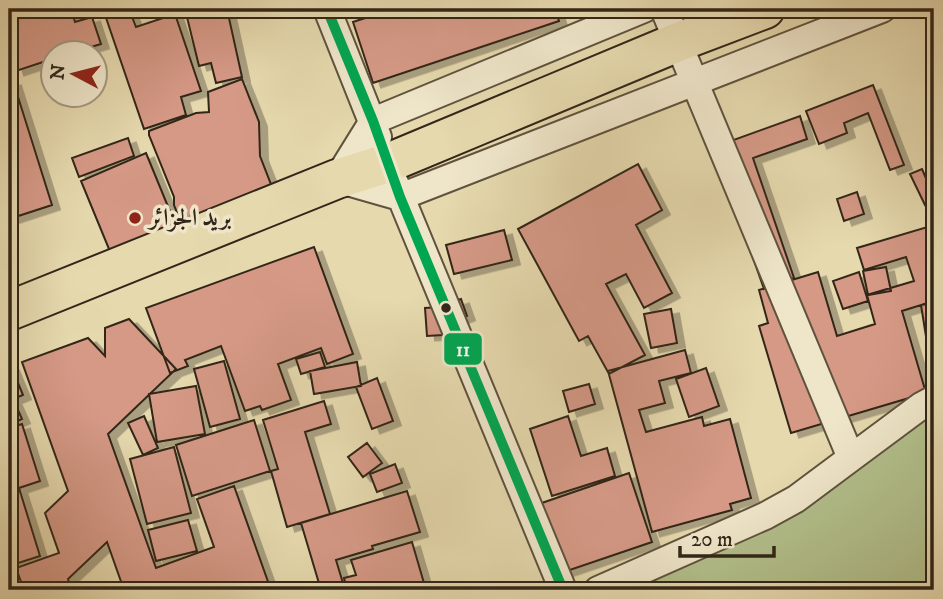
<svg xmlns="http://www.w3.org/2000/svg" width="943" height="599" font-family="'IM FELL DW Pica',Amiri,serif">
  <style>
    .green { fill: #b2c08c; stroke: #727352; stroke-width: 2 }
    .building { fill: #d59986; stroke: #322619; stroke-width: 2; filter: url(#shadow) }
    .lines { fill: none; stroke-linecap: round; stroke-linejoin: round }
    .minor-casing { stroke: #5f533e; stroke-width: 30 }
    .primary-casing { stroke: #322619; stroke-width: 42 }
    .minor { stroke: #efe6ca; stroke-width: 26 }
    .primary { stroke: #e6d9ae; stroke-width: 38 }
    .bus-1-casing { stroke: #efe6ca; stroke-width: 16 }
    .bus-1 { stroke: #00a651; stroke-width: 10 }
    .poi-dot { fill: #8f2418; stroke: #efe6ca; stroke-width: 2.5 }
    .bus-dot { fill: #322619; stroke: #efe6ca; stroke-width: 2.5 }
    .labels { text-anchor: middle; dominant-baseline: central; stroke-width: 7; stroke-linejoin: round; paint-order: stroke }
    .poi-label { font-size: 24px; font-weight: bold; fill: #322619; stroke: #efe6ca; text-anchor: start }
    .line-badge { stroke: #efe6ca; stroke-width: 2.5 }
    .badge-label { font-size: 19px; text-anchor: middle; font-weight: bold; fill: #fff }
  </style>
  <defs>
    <filter id="shadow"><feDropShadow dx="8" dy="4.5" stdDeviation="0" flood-color="#0004"/></filter>
  </defs>
  <rect width="100%" height="100%" fill="#e6d9ae"/>
  <filter id="stains"><feTurbulence type="fractalNoise" baseFrequency=".00286" numOctaves="4"/><feColorMatrix values="0 0 0 0 .2 0 0 0 0 .09 0 0 0 0 .02 0 0 0 .5 -.17"/></filter>
  <radialGradient id="worn" r=".72"><stop offset=".6" stop-color="#630" stop-opacity="0"/><stop offset="1" stop-color="#630" stop-opacity=".3"/></radialGradient>
  <path class="green" d="M934 413V590H638Z"/>
  <path class="building" d="M9 9H71L75 22 92 17 101 44 74 52H52V59L16 71 9 47Z
    M103 9H129L136 27 175 14 201 91 181 97 186 115 144 129Z
    M185 9H227L242 77 216 83 211 63 199 66Z
    M393 9H555L559 21 373 83 353 22Z
    M242 79 259 122 260 156 272 187 181 223 174 205V197L149 135V131L196 113 209 112 208 92Z
    M13 81 52 205 9 219V82Z
    M873 85 904 165 890 170 868 113 844 123 847 133 819 144 806 111Z
    M800 116 807 139 753 158 794 278 764 289 714 147Z
    M128 138 134 156 79 177 72 158Z
    M146 153 176 226 111 254 81 181Z
    M638 164 662 210 636 225 672 293 644 308 626 274 606 284 645 355 609 374 588 336 579 341 518 229Z
    M922 169 934 197V200L925 205 910 174Z
    M857 192 864 214 844 221 837 199Z
    M934 225V301L902 311 926 393 791 433 759 326 768 323 759 290 818 272 837 336 875 324 867 295 914 281 906 257 864 270 857 248Z
    M504 230 512 260 454 274 446 245Z
    M314 247 353 354 327 364 321 348 278 364 291 400 262 410 260 406 245 411 221 346 185 360 188 366 170 373 146 308Z
    M886 267 891 291 868 295 863 271Z
    M859 272 868 301 843 309 833 281Z
    M461 299 467 316 451 322 445 304Z
    M934 303V374H932L921 305Z
    M441 307 443 335 427 336 425 308Z
    M671 309 677 343 651 348 644 314Z
    M129 319 176 369 108 434 156 568 214 547 197 499 234 486 271 590H124L107 542 68 579 72 590H24L16 568 59 553 45 513 68 491 22 362 88 338 105 356V328Z
    M685 350 691 373 659 381 665 403 639 410 646 432 702 417 704 426 730 419 751 498 730 504 732 510 652 532 608 371Z
    M320 352 325 367 301 374 296 359Z
    M224 361 240 419 210 427 194 369Z
    M357 362 361 386 314 394 310 371Z
    M11 366 23 395 13 399 22 419 9 425V367Z
    M706 368 719 406 689 417 676 379Z
    M377 378 393 421 372 429 356 387Z
    M589 384 595 404 569 412 563 391Z
    M196 386 205 434 157 442 149 394Z
    M324 401 331 424 305 432 330 514 287 527 271 471 278 469 263 420Z
    M144 416 158 448 143 455 128 423Z
    M568 416 581 456 607 448 615 476 552 496 530 429Z
    M254 420 270 471 192 496 176 445Z
    M22 424 40 481 19 488 40 556 9 566V428Z
    M367 443 382 463 363 477 348 457Z
    M174 447 191 513 147 524 130 459Z
    M395 464 402 483 377 492 370 474Z
    M629 473 652 542 558 574 536 505Z
    M407 491 420 532 372 546 373 549 336 560 345 590H321L301 523Z
    M188 520 197 551 156 561 148 530Z
    M412 542 426 590H377V589L347 590 344 578 356 575 351 560Z"/>
  <g class="lines">
    <defs>
      <path id="minor" d="M327 9 378 137
        M644 9 373 121 337 179 400 197 882 9
        M395 183 563 590
        M851 458 921 406 934 399
        M598 590 765 516 796 499 851 458 664 9"/>
      <path id="primary" d="M9 311 337 179 388 163 678 42 765 9"/>
    </defs>
    <use href="#minor" class="minor-casing"/>
    <use href="#primary" class="primary-casing"/>
    <use href="#minor" class="minor"/>
    <use href="#primary" class="primary"/>
    <defs>
      <path id="bus-1" d="M327 9 373 121 400 197 563 590"/>
    </defs>
    <use href="#bus-1" class="bus-1-casing"/>
    <use href="#bus-1" class="bus-1"/>
  </g>
  <circle class="poi-dot" cx="135" cy="218" r="7"/>
  <circle class="bus-dot" cx="446" cy="308" r="6"/>
  <g class="labels">
    <g class="poi-label">
      <text x="149" y="218">بريد الجزائر</text>
    </g>
  </g>
  <rect class="line-badge" x="443" y="332" width="40" height="34" rx="7" fill="#00a651"/>
  <g class="badge-label">
    <text x="463" y="356">11</text>
  </g>
  <rect width="943" height="599" fill="none" stroke="#e6d9ae" stroke-width="35"/>
  <rect x="10" y="10" width="922" height="578" fill="none" stroke="#322619" stroke-width="3.5"/>
  <rect x="18" y="18" width="908" height="564" fill="none" stroke="#322619" stroke-width="2"/>
  <g transform="translate(74 74) rotate(277)"><circle r="33" fill="#efe6ca" stroke="#a39983" stroke-width="2"/>
  <path d="M0-5L12 26L0 18L-12 26Z" fill="#8f2418"/>
  <text y="-10" font-size="19" font-weight="bold" text-anchor="middle" fill="#322619">N</text>
  </g>
  <path d="M680 546v10h94v-10" fill="none" stroke="#322619" stroke-width="3.5"/>
  <text x="691" y="546" font-size="21" fill="#322619" stroke="#efe6ca" stroke-width="5" paint-order="stroke">20 m</text>
  <rect width="100%" height="100%" filter="url(#stains)"/>
  <rect width="100%" height="100%" fill="url(#worn)"/>
</svg>
